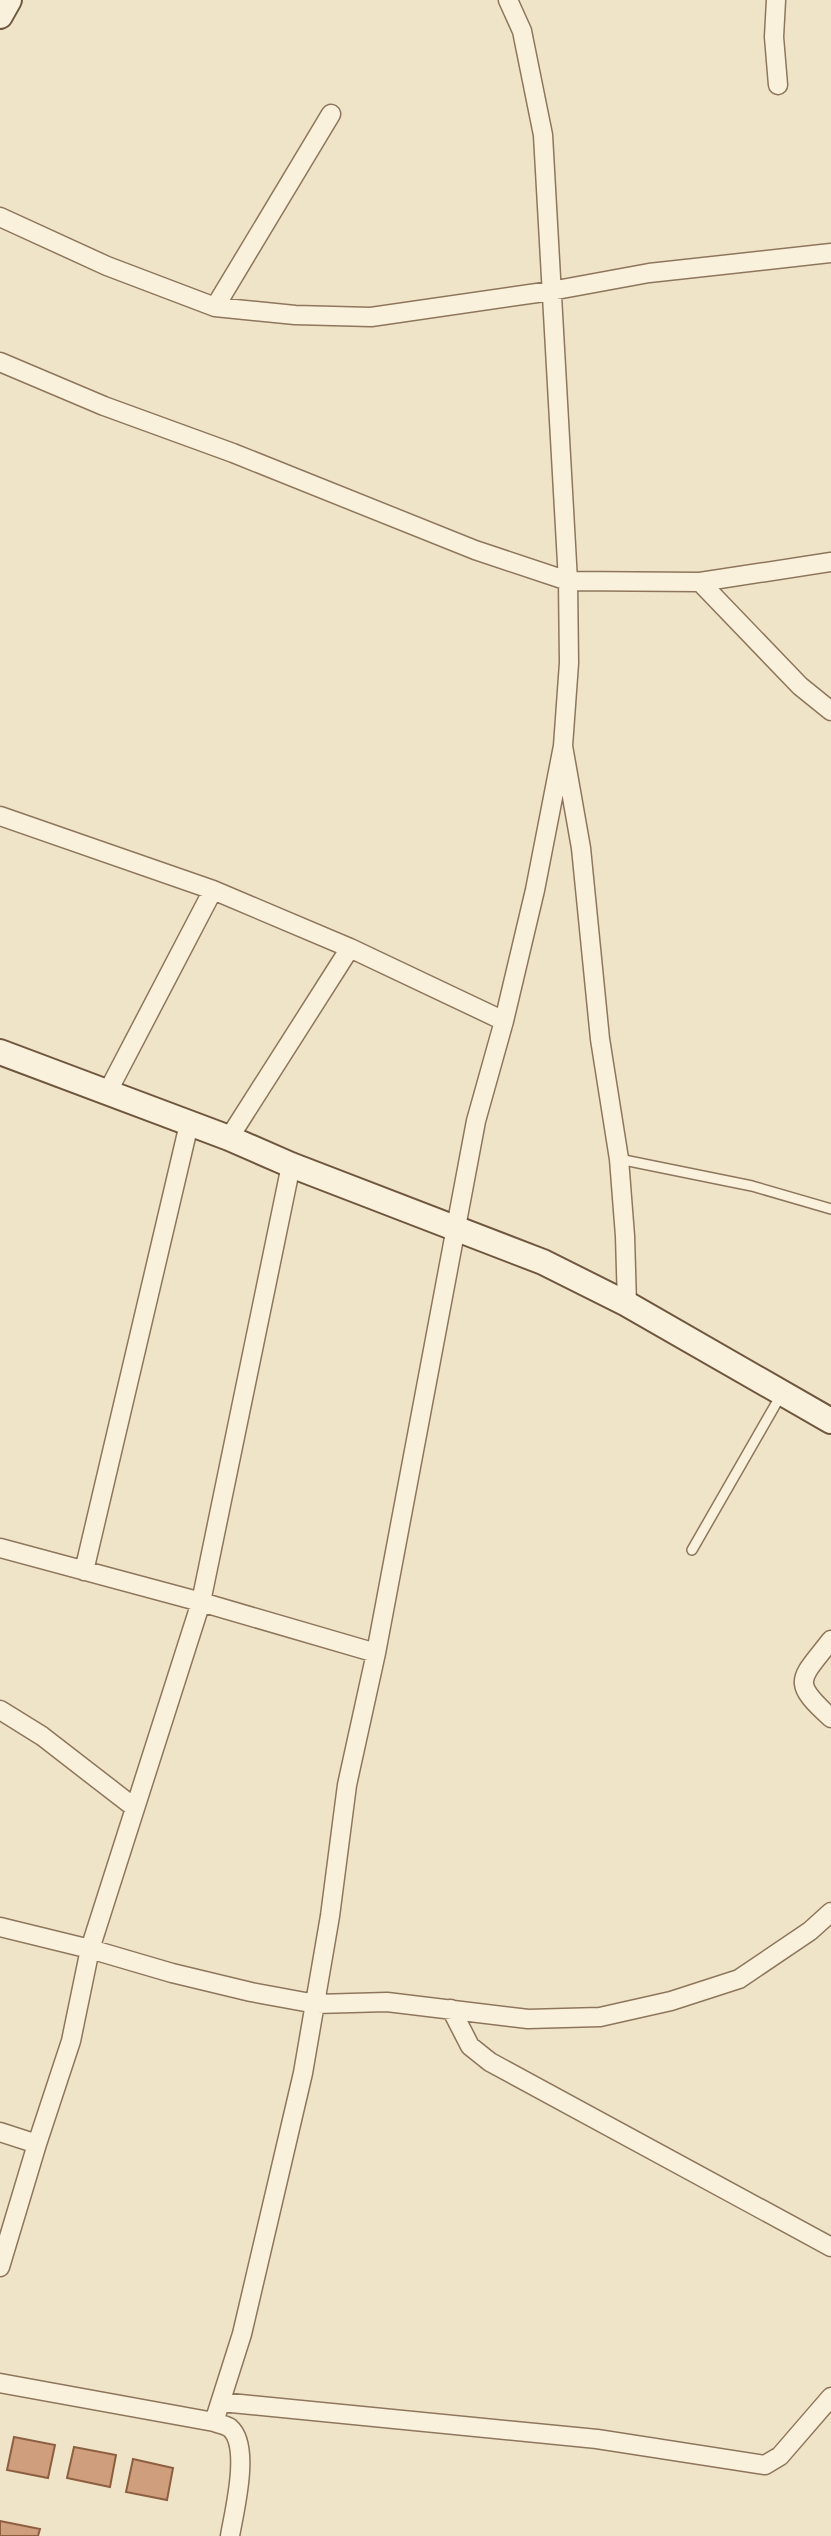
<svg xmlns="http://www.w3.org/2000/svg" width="831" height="2536" font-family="'Source Serif 4',serif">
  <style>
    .building { fill: #cf9f7d; stroke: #8d5f41; stroke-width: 2 }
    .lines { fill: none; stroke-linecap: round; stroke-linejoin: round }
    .lane-casing { stroke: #8d765c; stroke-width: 12 }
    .street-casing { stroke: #8d765c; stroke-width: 21 }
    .secondary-casing { stroke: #6f573f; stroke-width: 28 }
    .lane { stroke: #faf1dc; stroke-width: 9 }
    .street { stroke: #faf1dc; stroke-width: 18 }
    .secondary { stroke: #faf1dc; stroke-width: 24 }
  </style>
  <rect width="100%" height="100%" fill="#f0e4c8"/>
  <path class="building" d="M14 2437 55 2445 48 2478 7 2470Z
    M74 2447 116 2455 110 2487 67 2478Z
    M133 2459 173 2468 167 2500 126 2492Z
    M0 2521 40 2529 38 2536H0Z"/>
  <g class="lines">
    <defs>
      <path id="lane" d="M619 1159 752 1186 831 1209
        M692 1550 781 1395"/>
      <path id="street" d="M508 0 522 31 543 135 568 581 569 663 563 746 581 848 600 1039 619 1159 625 1236 627 1304
        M776 0 774 37 778 85
        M0 217 107 266 215 307 295 315 371 317 551 291 649 273 831 253
        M215 307 331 114
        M0 362 104 406 233 453 475 550 568 581 700 582 831 562
        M700 582 800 686 831 711
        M0 816 213 890 350 948 504 1021
        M107 1093 213 890
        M229 1138 350 948
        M0 1548 201 1602 376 1653
        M84 1571 189 1124
        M831 1640C800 1680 790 1681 831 1718
        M0 1710 42 1736 135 1808
        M0 1927 90 1949 172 1973 251 1992 316 2004 387 2002 528 2019 600 2017 671 2001 739 1979 810 1931 831 1912
        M451 2009 470 2046 490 2062 831 2247
        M0 2132 37 2144
        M0 2267 37 2144 71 2041 90 1949 201 1602 291 1165
        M0 2383 214 2422C219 2424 226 2425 230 2428 251 2446 234 2512 230 2536
        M221 2402 597 2439 765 2465 780 2456 831 2397
        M214 2422 242 2334 303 2073 330 1916 347 1785 376 1653 476 1121 504 1021 535 890 563 746"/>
      <path id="secondary" d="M0 16 9 0
        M0 1052 229 1138 291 1165 543 1262 627 1304 831 1421"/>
    </defs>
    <use href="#lane" class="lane-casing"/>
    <use href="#street" class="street-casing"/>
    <use href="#secondary" class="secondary-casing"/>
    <use href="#lane" class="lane"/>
    <use href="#street" class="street"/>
    <use href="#secondary" class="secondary"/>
  </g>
</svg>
